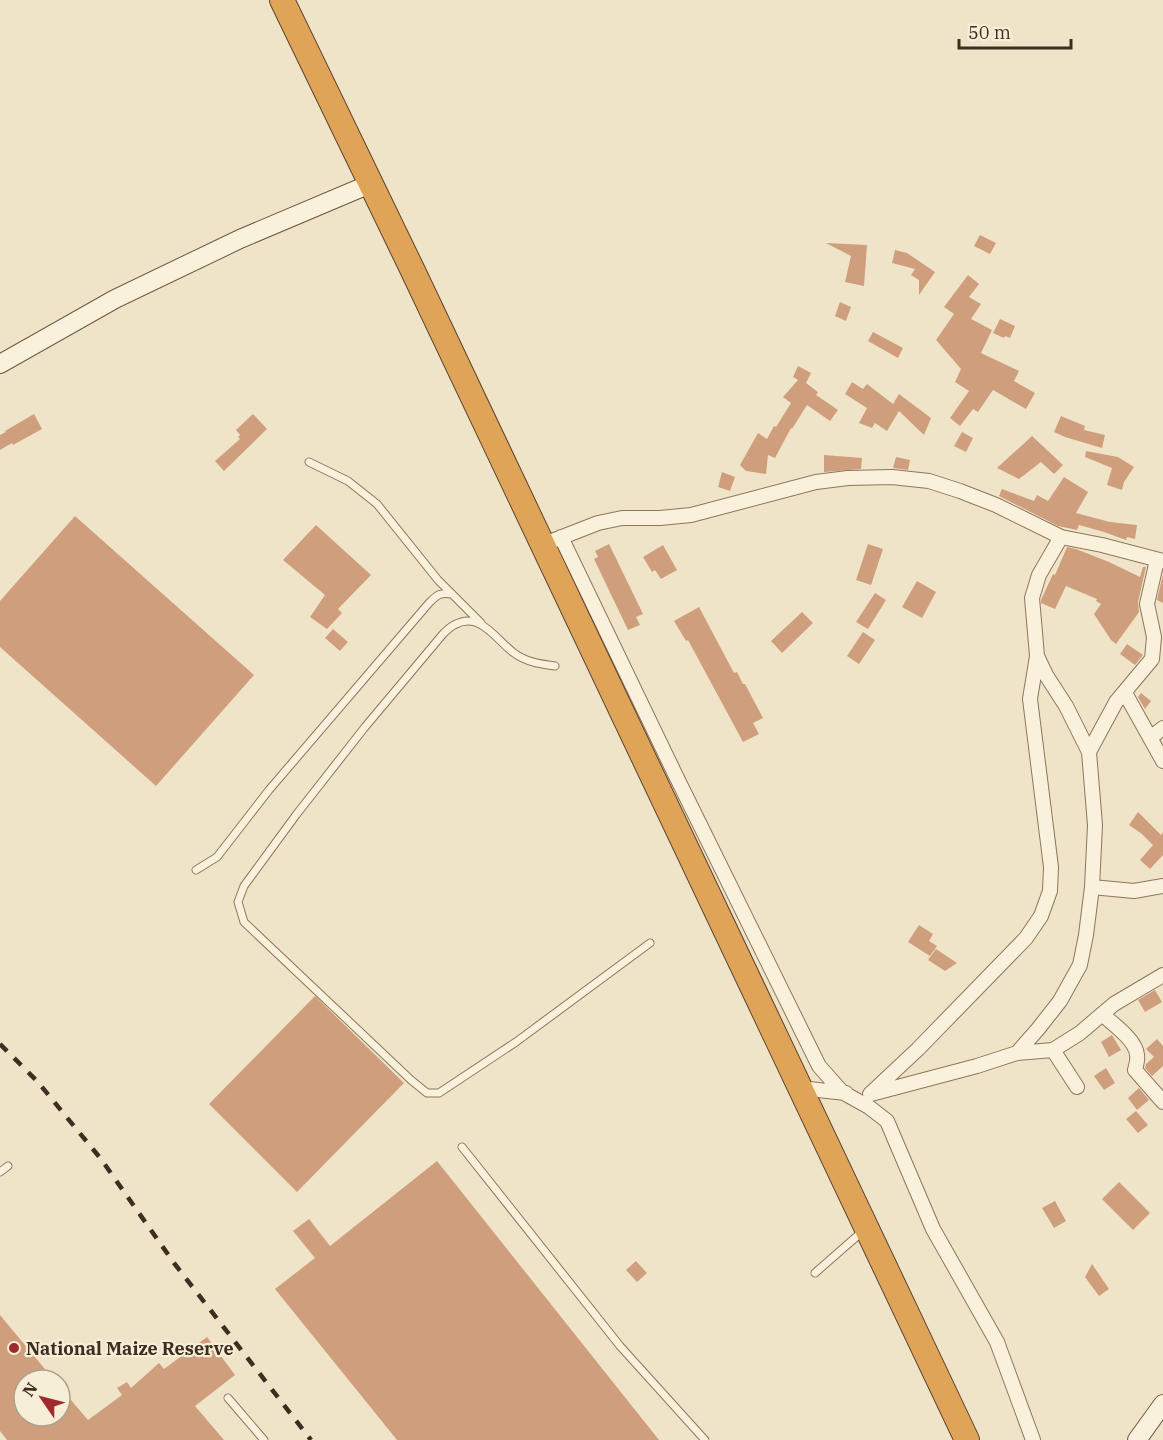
<svg xmlns="http://www.w3.org/2000/svg" width="1163" height="1440" font-family="'IBM Plex Serif',serif">
  <style>
    .building { fill: #cf9f7d }
    .lines { fill: none; stroke-linecap: round; stroke-linejoin: round }
    .lane-casing { stroke: #8d765c; stroke-width: 9 }
    .street-casing { stroke: #8d765c; stroke-width: 16 }
    .secondary-casing { stroke: #6f573f; stroke-width: 20 }
    .highway-casing { stroke: #5b4430; stroke-width: 26 }
    .lane { stroke: #faf1dc; stroke-width: 7 }
    .street { stroke: #faf1dc; stroke-width: 14 }
    .secondary { stroke: #faf1dc; stroke-width: 18 }
    .highway { stroke: #e0a458; stroke-width: 24 }
    .rail { stroke: #3d2e20; stroke-width: 4.5; stroke-dasharray: 10 10; stroke-linecap: butt }
    .poi-dot { fill: #9e2a2b; stroke: #f7eed8; stroke-width: 2 }
    .labels { text-anchor: middle; dominant-baseline: central; stroke-width: 4.5; stroke-linejoin: round; paint-order: stroke }
    .poi-label { font-size: 18px; font-weight: bold; fill: #3d2e20; stroke: #f7eed8; text-anchor: start }
  </style>
  <rect width="100%" height="100%" fill="#f0e4c8"/>
  <path class="building" d="M980 235 996 243 990 254 974 246Z
    M826 243 867 245 864 286 845 282 851 256Z
    M895 250 907 253 935 272 919 295V280L911 275 915 269 892 263Z
    M968 275 979 284 969 297 981 304 971 319 992 330 981 353 1019 371 1014 381 1035 393 1026 409 993 390 978 412 973 409 960 426 950 418 969 391 955 382 961 369 936 340 954 314 944 307Z
    M840 302 851 307 846 321 835 316Z
    M1000 319 1015 326 1010 338 1005 336 1004 338 993 333Z
    M873 332 903 348 898 358 868 341Z
    M798 366 811 373 806 383 818 392 816 395 838 410 830 421 807 405 792 429 791 428 775 458 768 455 766 474 746 471 740 465 758 433 767 439 774 426 776 427 791 403 783 397 798 380 793 377Z
    M852 382 863 389 867 384 893 404 899 394 931 418 924 435 899 411 887 431 875 423 872 428 859 423 867 408 845 394Z
    M34 414 42 429 13 445 12 443 0 450V435L6 432 5 431Z
    M253 414 267 429 224 471 215 461 240 439 238 437 240 435 236 430Z
    M1061 416 1085 426 1084 430 1105 435 1102 448 1065 437 1054 432Z
    M962 432 973 438 966 452 954 446Z
    M1032 436 1063 465 1054 474 1041 462 1019 479 997 468Z
    M1086 451 1118 457 1134 467 1124 482 1122 490 1107 485 1112 468 1085 457Z
    M824 455 862 458 861 469 824 472Z
    M896 457 910 460 908 470 893 468Z
    M722 472 735 477 730 491 718 487Z
    M1064 477 1088 492 1076 513 1110 522 1137 525 1135 539 1127 537 1126 540 1104 532 1079 525 1077 530 1058 526 999 496 1002 489 1034 501 1037 495 1048 501Z
    M75 516 254 675 156 786 0 647V601Z
    M316 525 371 575 338 609 342 613 327 629 310 617 325 595 283 560Z
    M609 544 643 614 636 617 640 625 628 630 594 559 598 557 595 551Z
    M868 544 883 549 871 585 856 580Z
    M663 545 677 570 661 579 655 570 652 572 643 557Z
    M1067 547 1076 549 1109 562 1140 577 1143 567H1146L1138 602 1139 612 1116 644 1111 640 1094 614 1101 604 1096 601 1097 599 1066 586 1055 609 1041 603V600L1053 574 1055 575Z
    M1163 574V603L1157 600Z
    M917 581 936 592 922 618 902 607Z
    M875 593 886 600 868 629 856 622Z
    M699 607 734 673 737 672 743 684H745L763 718 753 723 759 734 743 742 688 640 686 641 674 621Z
    M802 612 813 623 782 653 771 641Z
    M333 629 348 642 340 651 325 638Z
    M863 632 875 640 859 664 847 656Z
    M1127 644 1143 655 1135 665 1120 654Z
    M1141 693 1151 701 1145 709 1138 697Z
    M1138 812 1161 835 1163 832V855L1150 869 1140 860 1153 845 1142 834 1129 825Z
    M919 925 933 934 929 941 937 946 930 956 908 942Z
    M936 949 957 963 945 971 928 960Z
    M1155 990 1162 1002 1145 1012 1138 1000Z
    M315 996 404 1083 297 1192 209 1104Z
    M1112 1035 1121 1050 1109 1057 1101 1042Z
    M1157 1039 1163 1046V1066L1152 1076 1145 1068 1146 1064 1154 1057 1146 1049Z
    M1106 1068 1115 1083 1104 1090 1094 1076Z
    M1139 1088 1149 1100 1137 1110 1128 1098Z
    M1136 1111 1148 1125 1138 1133 1126 1119Z
    M437 1161 659 1440H397L275 1289 315 1258 293 1231 309 1219 330 1246Z
    M1119 1182 1150 1213 1133 1230 1102 1199Z
    M1055 1201 1066 1221 1054 1228 1042 1208Z
    M636 1261 647 1273 637 1282 626 1270Z
    M1092 1264 1109 1289 1099 1296 1085 1277Z
    M0 1315 54 1380H24V1416H60V1387L88 1420 122 1395 117 1388 127 1382 131 1388 159 1363 164 1369 207 1337 235 1375 195 1406 224 1440H7L0 1431Z"/>
  <g class="lines">
    <defs>
      <path id="lane" d="M309 462 348 481 377 504 438 580 481 623
        M555 666C540 664 526 662 514 653 496 640 480 610 454 625 450 627 446 631 443 634L365 727 296 815 244 886 238 902 244 922 411 1080 427 1093H439L516 1042 650 943
        M196 870 217 857 269 790 429 603C437 595 440 592 452 594
        M462 1147 620 1346 705 1440
        M0 1172 8 1166
        M815 1273 863 1231
        M228 1398 264 1440"/>
      <path id="street" d="M561 537 675 774 819 1066 842 1092 869 1107 887 1121 933 1229 997 1342 1033 1440
        M552 541 598 523 622 518H660L691 515 816 482 848 478 892 477 929 481 960 491 996 505 1061 537 1102 545 1163 561
        M1125 693 1163 761
        M1150 738 1163 728
        M1089 752 1116 702 1152 659 1154 637 1147 604 1157 560
        M1092 887 1134 891 1163 886
        M1102 1014C1113 1024 1136 1040 1137 1055 1138 1059 1136 1066 1135 1070L1163 1102
        M1053 1050 1077 1087
        M1017 1053 1038 1029 1060 1001 1080 965 1086 935 1092 887 1095 825 1089 752 1066 706 1046 675 1037 656 1032 598 1039 575 1061 537
        M800 1088 846 1093
        M870 1094 918 1049 1026 938 1041 916 1050 891 1051 867 1030 699 1037 656
        M871 1094 977 1066 1017 1053 1053 1050 1080 1033 1114 1004 1163 975"/>
      <path id="secondary" d="M0 364 115 299 240 239 370 184
        M1137 1440 1163 1404"/>
      <path id="highway" d="M282 0 413 271 967 1440"/>
    </defs>
    <use href="#lane" class="lane-casing"/>
    <use href="#street" class="street-casing"/>
    <use href="#secondary" class="secondary-casing"/>
    <use href="#highway" class="highway-casing"/>
    <use href="#lane" class="lane"/>
    <use href="#street" class="street"/>
    <use href="#secondary" class="secondary"/>
    <use href="#highway" class="highway"/>
    <path class="rail" d="M0 1044 37 1081 101 1159 174 1263 311 1440"/>
  </g>
  <circle class="poi-dot" cx="14" cy="1348" r="6"/>
  <g class="labels">
    <g class="poi-label">
      <text x="26" y="1348">National Maize Reserve</text>
    </g>
  </g>
  <g transform="translate(42 1398) rotate(305)"><circle r="28" fill="#f7eed8" stroke="#ada18e" stroke-width="1.5"/>
  <path d="M0-4.5L10 22L0 15L-10 22Z" fill="#9e2a2b"/>
  <text y="-9" font-size="16" font-weight="bold" text-anchor="middle" fill="#3d2e20">N</text>
  </g>
  <path d="M959 39v9h112v-9" fill="none" stroke="#3d2e20" stroke-width="3"/>
  <text x="968" y="39" font-size="18" fill="#3d2e20" stroke="#f7eed8" stroke-width="4.5" paint-order="stroke">50 m</text>
</svg>
